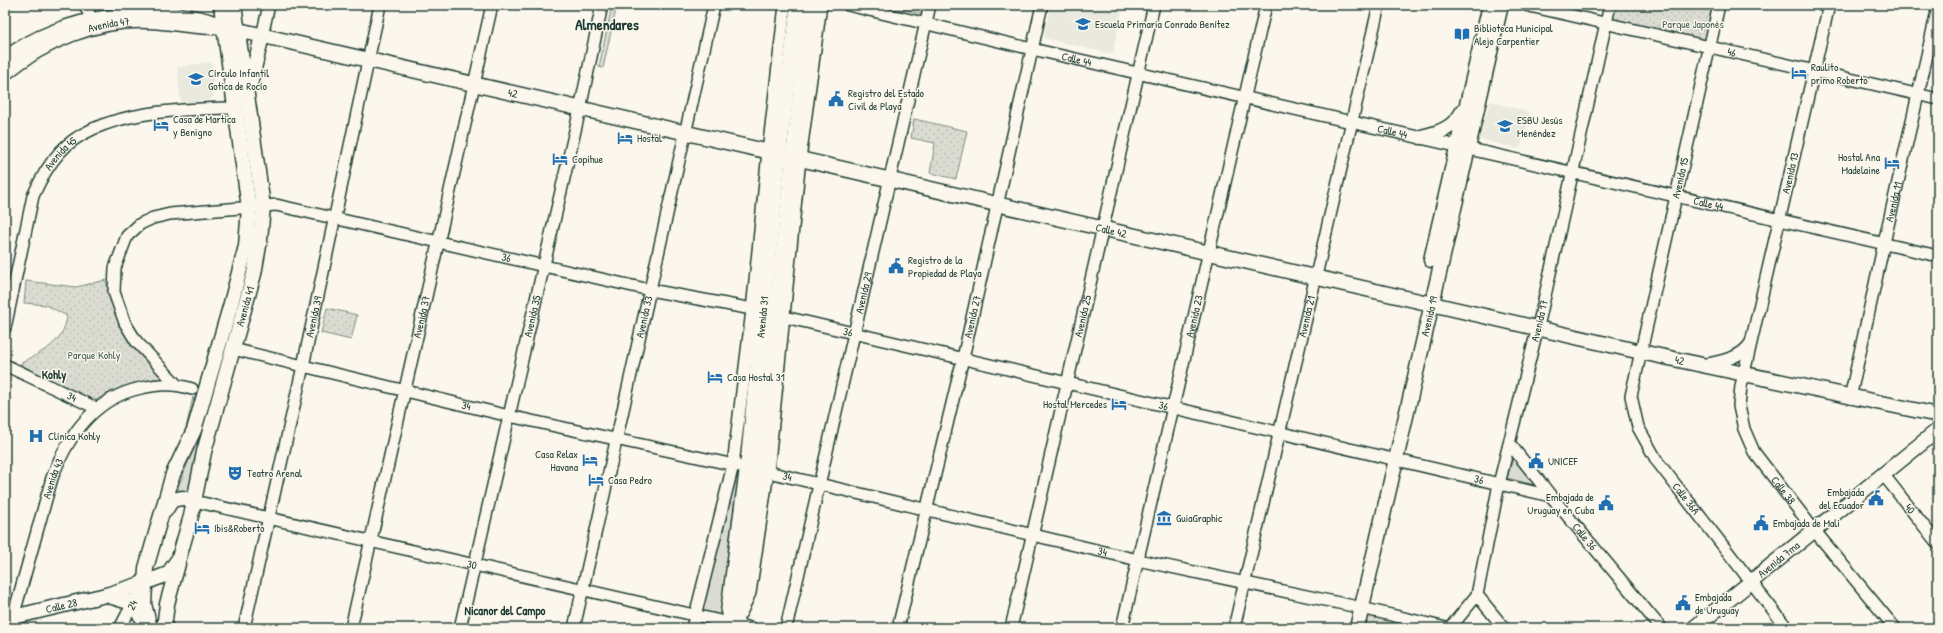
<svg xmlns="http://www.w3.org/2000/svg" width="1943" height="633" font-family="'Patrick Hand',sans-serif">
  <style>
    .built { fill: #eae9de }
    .grass { fill: #dbdcd1; stroke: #7d8c82 }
    .park { fill: url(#park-dots); stroke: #7d8c82 }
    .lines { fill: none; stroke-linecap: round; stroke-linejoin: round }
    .minor-casing { stroke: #1f3d34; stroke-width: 14 }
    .major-casing { stroke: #1f3d34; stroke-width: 17 }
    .minor { stroke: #fbf7ec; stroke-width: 11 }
    .major { stroke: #fbf7ec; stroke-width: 14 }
    .labels { text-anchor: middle; stroke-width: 3; stroke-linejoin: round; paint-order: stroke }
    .poi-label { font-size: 11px; fill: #1f3d34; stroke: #fbf7ec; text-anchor: start }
    .park-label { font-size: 11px; fill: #455d53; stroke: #fbf7ec }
    .street-label { font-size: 11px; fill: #1f3d34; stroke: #fbf7ec }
    .neighbourhood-label { font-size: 12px; font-weight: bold; fill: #1f3d34; stroke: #fbf7ec }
    .district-label { font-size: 15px; font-weight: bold; fill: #1f3d34; stroke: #fbf7ec }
  </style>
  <defs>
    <pattern id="park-dots" width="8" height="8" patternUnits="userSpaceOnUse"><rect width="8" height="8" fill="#dbdcd1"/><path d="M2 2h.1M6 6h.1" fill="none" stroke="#bcbeb4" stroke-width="1.8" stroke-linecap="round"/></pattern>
  </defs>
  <rect width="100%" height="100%" fill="#fbf7ec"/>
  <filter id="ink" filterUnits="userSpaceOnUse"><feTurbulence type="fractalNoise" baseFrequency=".025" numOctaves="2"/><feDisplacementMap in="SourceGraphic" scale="8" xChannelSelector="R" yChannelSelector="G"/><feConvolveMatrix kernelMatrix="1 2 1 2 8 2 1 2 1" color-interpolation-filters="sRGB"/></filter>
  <g filter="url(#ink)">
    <g class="built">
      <polygon points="1051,5 1104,5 1122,10 1113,53 1107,53 1043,38"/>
      <polygon points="211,62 215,91 213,97 207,100 181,104 177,67"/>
      <polygon points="1490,101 1531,113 1520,149 1479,139"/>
    </g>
    <g class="grass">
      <polygon points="612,5 617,5 603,68 599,67"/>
      <polygon points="193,397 196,407 183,441"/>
      <polygon points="199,436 190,488 188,492 185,494 179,493 178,487"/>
      <polygon points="1513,459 1535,485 1507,478"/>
      <polygon points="732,467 747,468 726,623 695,615"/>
    </g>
    <g class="park">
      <polygon points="885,5 923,5 921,14"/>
      <polygon points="1610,5 1719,5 1710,48 1606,24"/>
      <polygon points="914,119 967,131 956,179 930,173 935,143 911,138"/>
      <path d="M106 280C114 321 136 351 165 380 138 382 115 387 93 402L20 364C43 350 63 345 67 316L46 305 24 303 26 281 76 287Z"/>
      <polygon points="327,308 357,315 351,340 321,333"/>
      <polygon points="1366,611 1439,628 1361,628"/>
    </g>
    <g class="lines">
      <g class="minor-casing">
        <g id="minor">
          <polyline points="85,5 95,27"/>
          <path id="s1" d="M848 5 1032 49 1938 256"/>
          <path id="s2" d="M1525 5 1938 99"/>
          <path id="s3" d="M1719 5 1631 396 1638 427 1657 461 1787 628"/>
          <path id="s4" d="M1829 5 1741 386 1739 406 1744 429 1754 452 1814 530 1895 628"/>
          <polyline points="262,36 269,5"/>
          <path id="s5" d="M776 315 1551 496"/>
          <path id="s6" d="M5 328 33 196C40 180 48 165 60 152 98 110 183 109 236 108"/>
          <path id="s7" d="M233 349 509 416 739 466"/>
          <path id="s8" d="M5 365 96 408"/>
          <path d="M1703 365C1720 361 1740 359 1750 344"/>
          <path id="s9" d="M176 384 136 341 125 323 114 292 115 268 127 236 140 224 153 218 170 214 276 205 650 290 763 311"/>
          <path id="s10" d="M1850 398 1884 243 1938 7"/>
          <path id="s11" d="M1510 444 1551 496 1661 628"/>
          <path id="s12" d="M760 470 1138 560 1353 606 1446 628"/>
          <path id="s13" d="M1883 474 1938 544"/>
          <path id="s14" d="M194 501 751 628"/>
          <polyline points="1477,595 1504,628"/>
          <polyline points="741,613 750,593 768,472 800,159 821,5"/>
          <path id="s15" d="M13 617 52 478C68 435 94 398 141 388 159 384 174 383 192 389"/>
          <path id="s16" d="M120 628 143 584"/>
          <path id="s17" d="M244 628 303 366 380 5"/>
          <path id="s18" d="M351 628 492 5"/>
          <path id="s19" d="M460 628 580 109 602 5"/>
          <path id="s20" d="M574 628 714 5"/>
          <polyline points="692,628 733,465 752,310 768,152 785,5"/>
          <path id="s21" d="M786 628 930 5"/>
          <path id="s22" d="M898 628 963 358 1042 5"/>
          <path id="s23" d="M1011 628 1154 5"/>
          <path id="s24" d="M1122 628 1266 5"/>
          <path id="s25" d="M1234 628 1379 5"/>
          <path id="s26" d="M1450 628 1477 595 1499 484 1540 318 1610 5"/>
        </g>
      </g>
      <g class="major-casing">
        <g id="major">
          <path d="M5 59C59 16 160 0 223 26"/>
          <path id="s27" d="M5 73C44 41 98 18 149 21 174 22 199 28 225 27L1641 352 1938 415"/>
          <polyline points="250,85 262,36"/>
          <path d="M1421 137C1439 133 1454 128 1463 111"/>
          <polyline points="1431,260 1490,5"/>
          <polyline points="165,511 172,500 182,498 194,501"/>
          <polyline points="106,595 129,602 146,622"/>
          <path id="s28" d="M728 612 747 468 779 154 798 5"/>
          <path id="s29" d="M5 619 106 595 144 583 168 574 179 558 191 516 204 452 254 274 260 240 263 206 234 5"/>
          <polyline points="150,628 144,604 146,568 173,474 194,430 230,307 246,246 249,208 221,5"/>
          <polyline points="164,628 167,604 178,564"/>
          <polyline points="735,628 760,470 791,172 811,5"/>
          <path id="s30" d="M1357 628 1501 5"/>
          <path id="s31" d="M1694 628 1938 430"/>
        </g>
      </g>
      <use href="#minor" class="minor"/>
      <use href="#major" class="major"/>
    </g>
  </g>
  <defs>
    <g id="school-bare" transform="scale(1.2)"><path d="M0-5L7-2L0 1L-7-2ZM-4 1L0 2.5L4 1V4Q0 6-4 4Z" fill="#1f6fb2" stroke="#fbf7ec" stroke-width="2.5" paint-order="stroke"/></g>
    <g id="library-bare" transform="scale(1.2)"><path d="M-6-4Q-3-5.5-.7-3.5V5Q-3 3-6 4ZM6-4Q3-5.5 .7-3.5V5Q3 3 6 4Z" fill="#1f6fb2" stroke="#fbf7ec" stroke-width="2.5" paint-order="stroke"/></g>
    <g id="hotel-bare" transform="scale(1.2)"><path d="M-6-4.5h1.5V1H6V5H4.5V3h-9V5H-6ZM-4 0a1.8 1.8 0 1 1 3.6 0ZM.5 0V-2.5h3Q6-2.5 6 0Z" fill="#1f6fb2" stroke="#fbf7ec" stroke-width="2.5" paint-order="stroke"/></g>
    <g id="civic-bare" transform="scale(1.2)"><path d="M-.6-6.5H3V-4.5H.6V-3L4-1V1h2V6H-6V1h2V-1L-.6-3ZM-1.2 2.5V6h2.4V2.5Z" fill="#1f6fb2" stroke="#fbf7ec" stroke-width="2.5" paint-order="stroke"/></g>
    <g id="hospital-bare" transform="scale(1.2)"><path d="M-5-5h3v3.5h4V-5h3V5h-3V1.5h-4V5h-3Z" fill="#1f6fb2" stroke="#fbf7ec" stroke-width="2.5" paint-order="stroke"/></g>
    <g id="theatre-bare" transform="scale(1.2)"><path d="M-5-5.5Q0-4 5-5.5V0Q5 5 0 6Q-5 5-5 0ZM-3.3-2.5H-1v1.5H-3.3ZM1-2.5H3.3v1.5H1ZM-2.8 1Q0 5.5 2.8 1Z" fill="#1f6fb2" stroke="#fbf7ec" stroke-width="2.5" paint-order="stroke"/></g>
    <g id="museum-bare" transform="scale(1.2)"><path d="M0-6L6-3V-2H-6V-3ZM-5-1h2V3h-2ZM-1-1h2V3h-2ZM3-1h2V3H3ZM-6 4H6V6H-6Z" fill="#1f6fb2" stroke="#fbf7ec" stroke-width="2.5" paint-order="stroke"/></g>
  </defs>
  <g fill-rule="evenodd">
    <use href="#school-bare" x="1083" y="24"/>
    <use href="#library-bare" x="1462" y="34"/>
    <use href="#hotel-bare" x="1799" y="73"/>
    <use href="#school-bare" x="196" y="79"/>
    <use href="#civic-bare" x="836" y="99"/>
    <use href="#hotel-bare" x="161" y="125"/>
    <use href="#school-bare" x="1505" y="126"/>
    <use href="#hotel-bare" x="625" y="138"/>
    <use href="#hotel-bare" x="560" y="159"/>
    <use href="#hotel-bare" x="1892" y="163"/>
    <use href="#civic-bare" x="896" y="266"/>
    <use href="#hotel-bare" x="715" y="377"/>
    <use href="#hotel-bare" x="1119" y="404"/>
    <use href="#hospital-bare" x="36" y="436"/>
    <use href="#hotel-bare" x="590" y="460"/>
    <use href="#civic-bare" x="1536" y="461"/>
    <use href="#theatre-bare" x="235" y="473"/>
    <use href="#hotel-bare" x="596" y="480"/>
    <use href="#civic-bare" x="1876" y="498"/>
    <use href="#civic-bare" x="1606" y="503"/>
    <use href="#museum-bare" x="1164" y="518"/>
    <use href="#civic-bare" x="1761" y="523"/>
    <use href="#hotel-bare" x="202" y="528"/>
    <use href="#civic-bare" x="1683" y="603"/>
  </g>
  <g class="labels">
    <g class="poi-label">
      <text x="1095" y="28">Escuela Primaria Conrado Benítez</text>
      <text x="1474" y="32">Biblioteca Municipal<tspan x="1474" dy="13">Alejo Carpentier</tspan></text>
      <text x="1811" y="71">Raulito<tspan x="1811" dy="13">primo Roberto</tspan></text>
      <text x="208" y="77">Círculo Infantil<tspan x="208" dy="13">Gotica de Rocío</tspan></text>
      <text x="848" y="97">Registro del Estado<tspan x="848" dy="13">Civil de Playa</tspan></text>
      <text x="173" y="123">Casa de Martica<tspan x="173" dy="13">y Benigno</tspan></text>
      <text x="1517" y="124">ESBU Jesús<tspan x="1517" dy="13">Menéndez</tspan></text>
      <text x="637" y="142">Hostal</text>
      <text x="1880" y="161" text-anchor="end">Hostal Ana<tspan x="1880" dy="13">Madelaine</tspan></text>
      <text x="572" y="163">Copihue</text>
      <text x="908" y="264">Registro de la<tspan x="908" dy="13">Propiedad de Playa</tspan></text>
      <text x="727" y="381">Casa Hostal 31</text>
      <text x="1107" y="408" text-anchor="end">Hostal Mercedes</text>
      <text x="48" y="440">Clínica Kohly</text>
      <text x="578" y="458" text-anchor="end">Casa Relax<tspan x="578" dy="13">Havana</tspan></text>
      <text x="1548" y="465">UNICEF</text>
      <text x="247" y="477">Teatro Arenal</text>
      <text x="608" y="484">Casa Pedro</text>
      <text x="1864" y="496" text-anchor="end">Embajada<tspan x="1864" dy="13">del Ecuador</tspan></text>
      <text x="1594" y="501" text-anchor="end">Embajada de<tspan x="1594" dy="13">Uruguay en Cuba</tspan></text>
      <text x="1176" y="522">GuiaGraphic</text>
      <text x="1773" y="527">Embajada de Mali</text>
      <text x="214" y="532">Ibis&amp;Roberto</text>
      <text x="1695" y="601">Embajada<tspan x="1695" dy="13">de Uruguay</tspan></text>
    </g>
    <g class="park-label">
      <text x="1693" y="28">Parque Japonés</text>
      <text x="94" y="359">Parque Kohly</text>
    </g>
    <g class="street-label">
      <text dy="4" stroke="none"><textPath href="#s27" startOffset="116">Avenida 47</textPath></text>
      <text dy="4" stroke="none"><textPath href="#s2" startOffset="212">46</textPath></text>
      <text dy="4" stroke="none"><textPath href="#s1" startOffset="235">Calle 44</textPath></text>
      <text dy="4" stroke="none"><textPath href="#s27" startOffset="528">42</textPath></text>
      <text dy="4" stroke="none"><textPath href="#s1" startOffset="559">Calle 44</textPath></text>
      <text dy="4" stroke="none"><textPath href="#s6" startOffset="186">Avenida 45</textPath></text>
      <text transform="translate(1790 173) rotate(-77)" y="4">Avenida 13</text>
      <text transform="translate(1680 178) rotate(-77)" y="4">Avenida 15</text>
      <text dy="4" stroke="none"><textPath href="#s10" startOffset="201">Avenida 11</textPath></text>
      <text dy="4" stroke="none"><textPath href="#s1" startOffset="883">Calle 44</textPath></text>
      <text dy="4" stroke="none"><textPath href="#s27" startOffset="1142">Calle 42</textPath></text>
      <text dy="4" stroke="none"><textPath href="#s9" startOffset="563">36</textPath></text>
      <text dy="4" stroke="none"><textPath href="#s21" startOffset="344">Avenida 29</textPath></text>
      <text dy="4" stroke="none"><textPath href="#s29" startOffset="449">Avenida 41</textPath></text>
      <text dy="4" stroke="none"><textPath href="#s18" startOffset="319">Avenida 37</textPath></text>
      <text dy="4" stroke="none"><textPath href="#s23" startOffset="320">Avenida 25</textPath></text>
      <text dy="4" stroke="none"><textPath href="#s30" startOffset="320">Avenida 19</textPath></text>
      <text dy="4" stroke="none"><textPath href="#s17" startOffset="319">Avenida 39</textPath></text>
      <text dy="4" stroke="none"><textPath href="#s19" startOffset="320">Avenida 35</textPath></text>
      <text dy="4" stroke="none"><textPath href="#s20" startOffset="319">Avenida 33</textPath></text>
      <text dy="4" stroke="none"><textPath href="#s28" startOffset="297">Avenida 31</textPath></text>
      <text dy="4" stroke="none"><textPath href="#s22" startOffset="320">Avenida 27</textPath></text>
      <text dy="4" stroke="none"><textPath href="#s24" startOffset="320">Avenida 23</textPath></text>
      <text dy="4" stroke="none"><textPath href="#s25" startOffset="320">Avenida 21</textPath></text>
      <text dy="4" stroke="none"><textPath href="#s26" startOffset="324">Avenida 17</textPath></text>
      <text dy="4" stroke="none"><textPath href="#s5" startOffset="74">36</textPath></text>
      <text dy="4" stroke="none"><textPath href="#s27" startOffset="1725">42</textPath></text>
      <text dy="4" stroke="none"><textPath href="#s8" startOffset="74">34</textPath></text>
      <text dy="4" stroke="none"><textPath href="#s5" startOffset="398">36</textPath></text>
      <text dy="4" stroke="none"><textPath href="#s7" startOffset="240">34</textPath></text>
      <text dy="4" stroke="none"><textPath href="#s12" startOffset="28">34</textPath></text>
      <text dy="4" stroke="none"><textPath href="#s15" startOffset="144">Avenida 43</textPath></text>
      <text dy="4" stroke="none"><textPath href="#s5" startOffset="722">36</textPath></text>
      <text dy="4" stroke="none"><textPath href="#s4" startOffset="508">Calle 38</textPath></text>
      <text dy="4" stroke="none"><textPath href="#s3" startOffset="519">Calle 36A</textPath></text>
      <text dy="4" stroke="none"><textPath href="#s13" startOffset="44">40</textPath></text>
      <text dy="4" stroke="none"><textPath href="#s11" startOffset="119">Calle 36</textPath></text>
      <text dy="4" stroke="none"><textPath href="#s12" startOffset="352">34</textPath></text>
      <text dy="4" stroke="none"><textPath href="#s31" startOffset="109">Avenida 7ma</textPath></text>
      <text dy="4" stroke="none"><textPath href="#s14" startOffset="285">30</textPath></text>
      <text dy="4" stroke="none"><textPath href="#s29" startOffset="58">Calle 28</textPath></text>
      <text dy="4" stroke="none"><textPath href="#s16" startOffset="26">24</textPath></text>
    </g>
    <g class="neighbourhood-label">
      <text x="54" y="379">Kohly</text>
      <text x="505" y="615">Nicanor del Campo</text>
    </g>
    <g class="district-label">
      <text x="607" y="30">Almendares</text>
    </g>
  </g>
  <rect width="1943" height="633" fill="none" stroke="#fbf7ec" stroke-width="20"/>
  <rect x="10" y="10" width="1923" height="613" fill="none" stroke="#1f3d34" stroke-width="1.5" filter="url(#ink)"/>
</svg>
